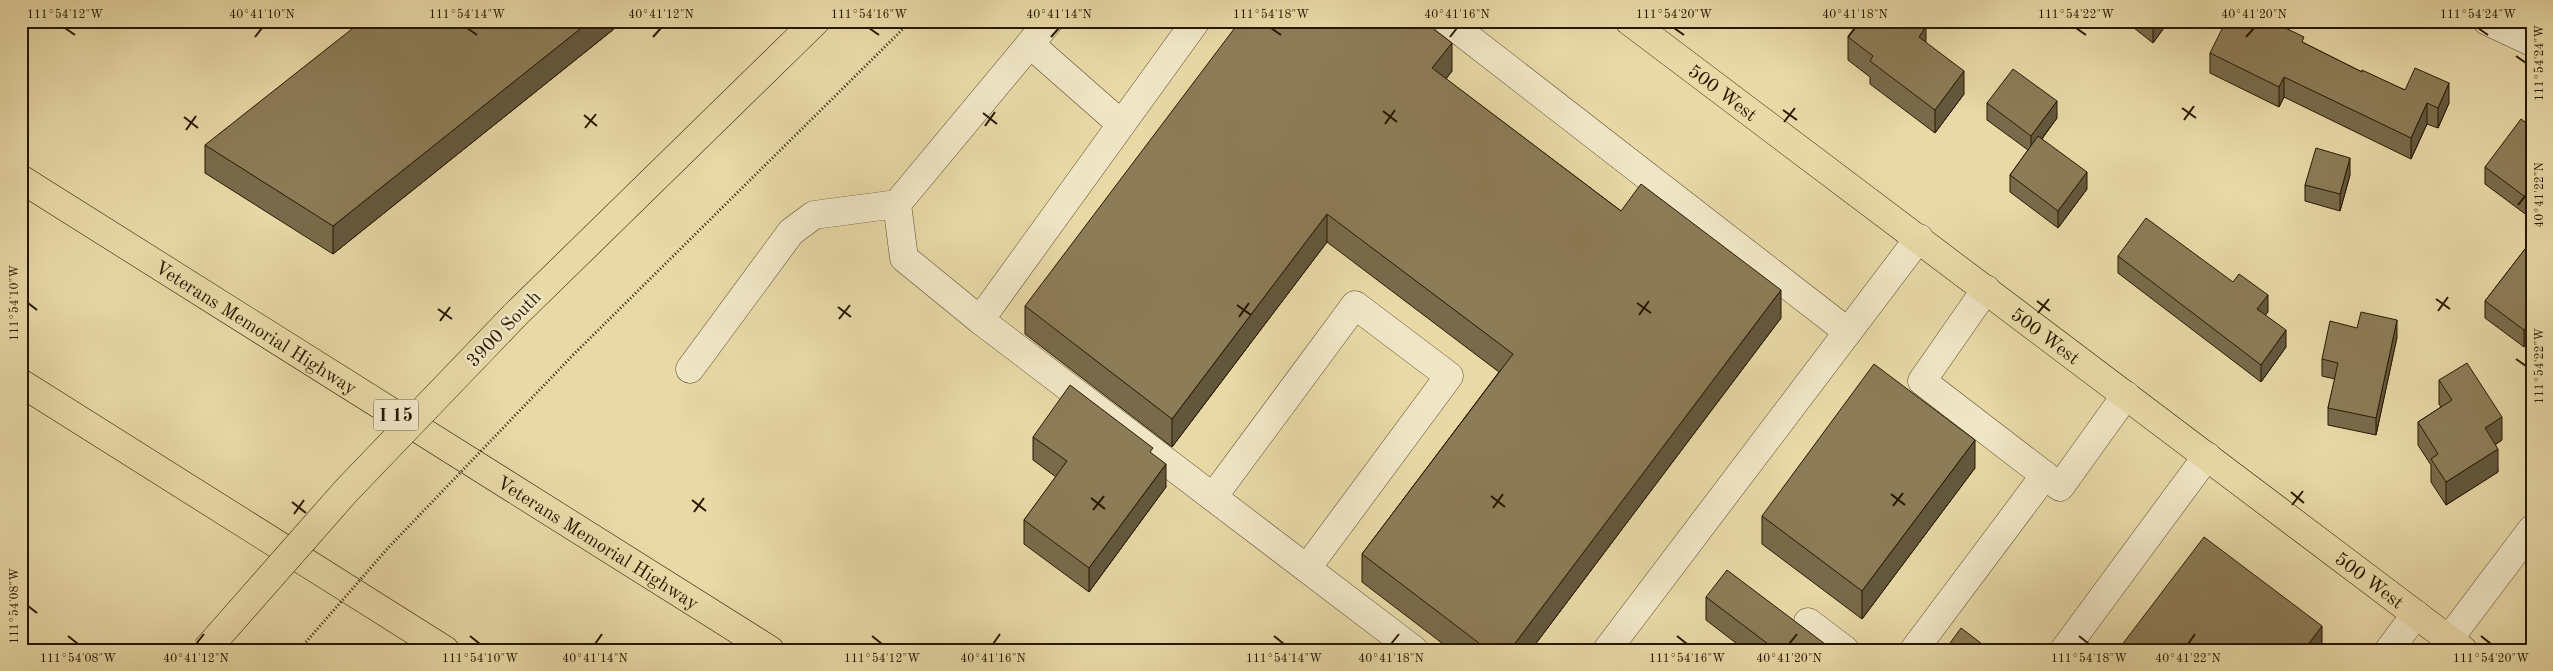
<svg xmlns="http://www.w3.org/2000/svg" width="2553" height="671" font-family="'Old Standard TT',serif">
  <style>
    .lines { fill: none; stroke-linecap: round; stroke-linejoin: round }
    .minor-casing { stroke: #58482a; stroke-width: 29 }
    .major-casing { stroke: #281701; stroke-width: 29 }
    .highway-casing { stroke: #281701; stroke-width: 29 }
    .path { stroke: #281701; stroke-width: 3; stroke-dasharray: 1 2.5; stroke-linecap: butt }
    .minor { stroke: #f0e6c6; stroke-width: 28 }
    .major { stroke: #e8d9a7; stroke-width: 28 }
    .highway { stroke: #e8d9a7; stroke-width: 28 }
    .major-bridge-casing { stroke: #281701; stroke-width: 29; stroke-linecap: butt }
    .path-bridge { stroke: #281701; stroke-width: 3; stroke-dasharray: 1 2.5; stroke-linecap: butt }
    .major-bridge { stroke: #e8d9a7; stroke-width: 28 }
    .wall { fill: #786b4b; stroke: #281701 }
    .shaded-wall { fill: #62573d; stroke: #281701 }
    .building { fill: #8c7c57; stroke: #281701 }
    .ticks { fill: none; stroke: #281701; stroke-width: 2 }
    .labels { text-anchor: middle; stroke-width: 5; stroke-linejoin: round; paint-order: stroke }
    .shield { fill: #f0e6c6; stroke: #64553c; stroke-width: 1 }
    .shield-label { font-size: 18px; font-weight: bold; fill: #281701 }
    .street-label { font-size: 19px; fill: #281701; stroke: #f0e6c6 }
    .neatline { fill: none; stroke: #281701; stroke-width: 2 }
    .ticks-label { font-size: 12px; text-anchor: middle; fill: #281701 }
  </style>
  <rect width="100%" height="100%" fill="#e8d9a7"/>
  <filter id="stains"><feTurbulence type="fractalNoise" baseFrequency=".004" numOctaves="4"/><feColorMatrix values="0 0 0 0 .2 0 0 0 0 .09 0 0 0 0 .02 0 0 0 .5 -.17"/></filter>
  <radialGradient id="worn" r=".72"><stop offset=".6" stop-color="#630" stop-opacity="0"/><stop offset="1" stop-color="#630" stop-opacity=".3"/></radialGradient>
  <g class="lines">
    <g class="minor-casing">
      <g id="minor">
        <polyline points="1196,21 980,320 1414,650"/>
        <polyline points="1447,21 1848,332"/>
        <polyline points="2487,21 2532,42"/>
        <polyline points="1030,44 1121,124"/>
        <polyline points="1986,289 1922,381 2060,487 2126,395"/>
        <polyline points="980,320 904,258 897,204 1049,21"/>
        <polyline points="690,369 791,232 814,215 897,204"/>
        <polyline points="1213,497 1355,305 1449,376 1307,568"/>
        <polyline points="1808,622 1845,650"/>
        <polyline points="2449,639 2532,529"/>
        <polyline points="1607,650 1919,238"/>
        <polyline points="1914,650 2045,475"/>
        <polyline points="2064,650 2207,456"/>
        <polyline points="2389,650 2416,614"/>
      </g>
    </g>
    <g class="major-casing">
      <g id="major">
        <path id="s1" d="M1629 21 2463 650"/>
        <polyline points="514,316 816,21"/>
      </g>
    </g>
    <g class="highway-casing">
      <g id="highway">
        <path id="s2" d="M21 179 770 650"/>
        <polyline points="21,383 445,650"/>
      </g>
    </g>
    <polyline class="path" points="573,355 911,21"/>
    <use href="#minor" class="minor"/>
    <use href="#major" class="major"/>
    <use href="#highway" class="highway"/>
    <g class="major-bridge-casing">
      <polyline id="major-bridge" points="206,650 346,491 514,316"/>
    </g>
    <polyline class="path-bridge" points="299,650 388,548 573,355"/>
    <use href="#major-bridge" class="major-bridge"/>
  </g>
  <g class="wall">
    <polygon points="614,21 614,29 333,254 205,173 205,145"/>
    <polygon points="1785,21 1800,21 1795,28"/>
    <polygon points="2125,21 2169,21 2153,43"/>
    <polygon points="1848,37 1926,43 1964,94 1935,133 1870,84 1870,77 1848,60"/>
    <polygon points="2304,43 2362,72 2405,90 2449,103 2438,128 2427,124 2411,159 2284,97 2279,107 2210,73 2210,53"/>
    <polygon points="1452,71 1446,79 1621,211 1781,318 1531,650 1451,650 1362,582 1362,554 1499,372 1327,242 1172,447 1025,334 1025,306"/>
    <polygon points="1987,103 2057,118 2042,139 2087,189 2058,228 2010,192 2010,175 2028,150 1987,120"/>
    <polygon points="2532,127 2532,219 2485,184 2485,167"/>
    <polygon points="2350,175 2340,211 2305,201 2305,185"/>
    <polygon points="2532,240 2532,336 2524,347 2485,318 2485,301"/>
    <polygon points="2118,256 2268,312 2265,315 2286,347 2261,382 2118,273"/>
    <polygon points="2397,337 2376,435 2328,425 2328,408 2335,379 2322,376 2322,359"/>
    <polygon points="2439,380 2502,440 2495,445 2498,472 2446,505 2431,482 2431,465 2418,445 2418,422 2441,407 2439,404"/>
    <polygon points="1033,437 1153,455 1166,487 1089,592 1024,544 1024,520 1056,477 1033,460"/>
    <polygon points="1975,468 1862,619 1762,544 1762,516"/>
    <polygon points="1706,597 1833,650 1745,650 1706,620"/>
  </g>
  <g class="shaded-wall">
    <polygon points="590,21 614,21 614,29 333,254 333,226"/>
    <polygon points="1795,21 1800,21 1795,28"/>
    <polygon points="2157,21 2169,21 2153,43 2153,26"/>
    <polygon points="1926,26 1926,50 1919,37"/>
    <polygon points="1452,43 1452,71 1432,96 1432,68"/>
    <polygon points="1964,71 1964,94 1935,133 1935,110"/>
    <polygon points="2284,77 2284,97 2279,107 2279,87"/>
    <polygon points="2449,83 2449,103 2438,128 2438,108"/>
    <polygon points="2057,101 2057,118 2031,153 2031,136"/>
    <polygon points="2427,103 2427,124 2411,159 2411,138"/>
    <polygon points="2350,158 2350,175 2340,211 2340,194"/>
    <polygon points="2087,172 2087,189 2058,228 2058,211"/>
    <polygon points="1327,214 1327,242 1172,447 1172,419"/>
    <polygon points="1781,290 1781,318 1531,650 1510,650"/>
    <polygon points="2268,295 2268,312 2257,326 2257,309"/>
    <polygon points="2397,320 2397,337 2376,435 2376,418"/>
    <polygon points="2532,320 2532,336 2524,347 2524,330"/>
    <polygon points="2286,330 2286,347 2261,382 2261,365"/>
    <polygon points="2502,417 2502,440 2485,451 2485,428"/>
    <polygon points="1975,440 1975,468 1862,619 1862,591"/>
    <polygon points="2498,449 2498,472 2446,505 2446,482"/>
    <polygon points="1166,464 1166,487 1089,592 1089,568"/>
    <polygon points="2322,626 2322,650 2304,650"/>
  </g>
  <g class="building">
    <polygon points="362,21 590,21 333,226 205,145"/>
    <polygon points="1240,21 1423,21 1452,43 1432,68 1621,211 1641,184 1781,290 1510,650 1488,650 1362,554 1513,354 1327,214 1172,419 1025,306"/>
    <polygon points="1859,21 1919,21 1926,26 1919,37 1964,71 1935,110 1870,61 1873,56 1848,37"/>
    <polygon points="2147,21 2157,21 2153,26"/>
    <polygon points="2226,21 2263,21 2274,27 2275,23 2304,37 2302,42 2362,72 2362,70 2405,90 2415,68 2449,83 2438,108 2427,103 2411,138 2284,77 2279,87 2210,53"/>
    <polygon points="2013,69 2057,101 2031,136 1987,103"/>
    <polygon points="2521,119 2532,127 2532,202 2485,167"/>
    <polygon points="2038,136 2087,172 2058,211 2010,175"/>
    <polygon points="2316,148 2350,158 2340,194 2305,185"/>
    <polygon points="2146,218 2233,282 2239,274 2268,295 2257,309 2286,330 2261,365 2118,256"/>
    <polygon points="2532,240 2532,320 2524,330 2485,301"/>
    <polygon points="2361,312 2397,320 2376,418 2328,408 2338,363 2322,359 2330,321 2357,328"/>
    <polygon points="2467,363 2502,417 2485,428 2498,449 2446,482 2431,459 2438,454 2418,422 2452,400 2439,380"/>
    <polygon points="1874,364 1975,440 1862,591 1762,516"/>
    <polygon points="1070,385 1153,448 1150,452 1166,464 1089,568 1024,520 1067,461 1033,437"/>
    <polygon points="2204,537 2322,626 2304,650 2118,650"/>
    <polygon points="1727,570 1833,650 1776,650 1706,597"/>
    <polygon points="1961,628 1990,650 1945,650"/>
  </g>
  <path class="ticks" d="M65 28 75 35M467 28 477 35M869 28 879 35M1271 28 1281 35M1674 28 1684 35M2076 28 2086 35M2478 28 2488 35M255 37 262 28M653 37 661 28M1051 37 1059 28M1450 37 1457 28M1848 37 1855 28M2246 37 2254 28M2516 56 2526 63M2182 108 2196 118M1783 110 1797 120M1383 111 1397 122M983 113 997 124M584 115 597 126M184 117 198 128M2184 120 2194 106M1784 122 1795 108M1385 124 1395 110M985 126 995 112M585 128 596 114M186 130 196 116M2518 205 2526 195M2436 299 2450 309M2037 301 2050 311M28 303 37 310M1637 303 1651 313M1237 305 1251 315M838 307 851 317M438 309 452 319M2438 311 2448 297M2038 313 2049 299M1639 315 1649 301M1239 317 1249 303M839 319 850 305M440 321 450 307M2516 359 2526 366M2291 492 2304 503M1891 494 1905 505M1491 496 1505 507M1091 498 1105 509M692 500 706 511M292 502 306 513M2292 505 2303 491M1893 506 1903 493M1493 508 1503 494M1093 510 1104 496M694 512 704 498M294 514 304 500M28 606 37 613M68 636 78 644M470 636 480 644M872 636 882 644M1274 636 1284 644M1677 636 1687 644M2079 636 2089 644M2481 636 2491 644M196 644 204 634M595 644 602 634M993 644 1000 634M1391 644 1399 634M1789 644 1797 634M2188 644 2195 634"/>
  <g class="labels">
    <rect class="shield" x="373.5" y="399.5" width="45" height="31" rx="4"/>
    <g class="shield-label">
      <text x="396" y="421">I 15</text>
    </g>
    <g class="street-label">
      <text dy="7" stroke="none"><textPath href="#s1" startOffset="118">500 West</textPath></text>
      <text dy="7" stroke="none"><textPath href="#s2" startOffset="278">Veterans Memorial Highway</textPath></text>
      <text transform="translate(503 328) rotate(-46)" y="7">3900 South</text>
      <text dy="7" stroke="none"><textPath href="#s1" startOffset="522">500 West</textPath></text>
      <text dy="7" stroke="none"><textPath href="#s2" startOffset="682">Veterans Memorial Highway</textPath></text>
      <text dy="7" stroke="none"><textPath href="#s1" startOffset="928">500 West</textPath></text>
    </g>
  </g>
  <rect width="2553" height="671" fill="none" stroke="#e8d9a7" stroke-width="55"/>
  <rect x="28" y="28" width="2498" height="616" class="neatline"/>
  <g class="ticks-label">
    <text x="65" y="18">111°54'12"W</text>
    <text x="262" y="18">40°41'10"N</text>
    <text x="467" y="18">111°54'14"W</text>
    <text x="661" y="18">40°41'12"N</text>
    <text x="869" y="18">111°54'16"W</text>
    <text x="1059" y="18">40°41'14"N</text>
    <text x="1271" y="18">111°54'18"W</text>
    <text x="1457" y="18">40°41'16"N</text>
    <text x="1674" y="18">111°54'20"W</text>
    <text x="1855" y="18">40°41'18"N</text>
    <text x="2076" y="18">111°54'22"W</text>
    <text x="2254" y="18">40°41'20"N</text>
    <text x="2478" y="18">111°54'24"W</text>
    <text transform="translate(2539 63) rotate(-90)" y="4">111°54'24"W</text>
    <text transform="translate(2539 195) rotate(-90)" y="4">40°41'22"N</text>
    <text transform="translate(14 303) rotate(-90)" y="4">111°54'10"W</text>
    <text transform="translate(2539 366) rotate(-90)" y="4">111°54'22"W</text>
    <text transform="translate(14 606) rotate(-90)" y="4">111°54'08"W</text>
    <text x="78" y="662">111°54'08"W</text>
    <text x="196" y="662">40°41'12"N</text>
    <text x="480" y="662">111°54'10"W</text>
    <text x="595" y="662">40°41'14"N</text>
    <text x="882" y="662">111°54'12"W</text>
    <text x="993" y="662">40°41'16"N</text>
    <text x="1284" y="662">111°54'14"W</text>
    <text x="1391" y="662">40°41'18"N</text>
    <text x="1687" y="662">111°54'16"W</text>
    <text x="1789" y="662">40°41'20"N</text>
    <text x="2089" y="662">111°54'18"W</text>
    <text x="2188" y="662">40°41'22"N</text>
    <text x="2491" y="662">111°54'20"W</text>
  </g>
  <rect width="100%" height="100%" filter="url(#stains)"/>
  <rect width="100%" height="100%" fill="url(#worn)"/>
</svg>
